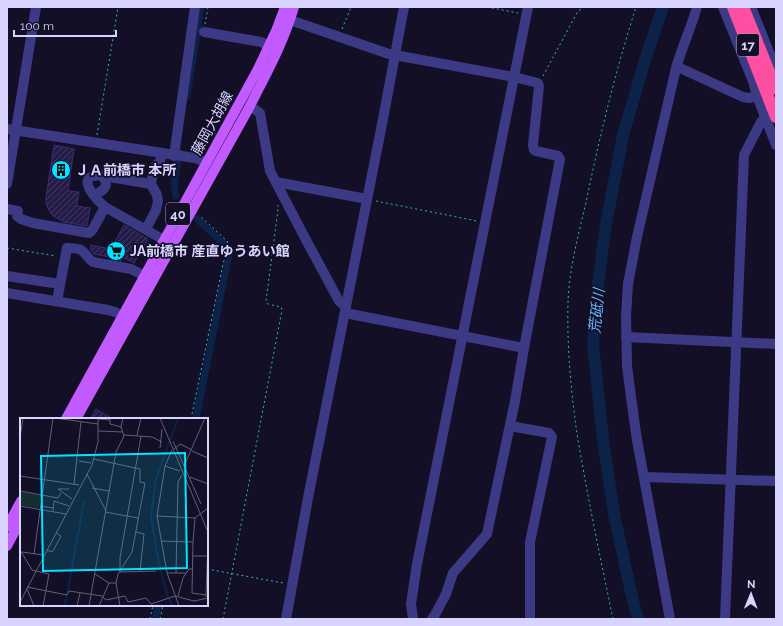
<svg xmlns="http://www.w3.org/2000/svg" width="783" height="626" font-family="Raleway,'Noto Sans JP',sans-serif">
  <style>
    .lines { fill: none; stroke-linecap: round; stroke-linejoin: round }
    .canal { stroke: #0c2248; stroke-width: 7 }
    .river { stroke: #0c2248; stroke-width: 12 }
    .building { fill: url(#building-hatch); stroke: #3b2d73 }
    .path { stroke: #2fb8b0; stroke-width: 1; stroke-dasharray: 2 3; stroke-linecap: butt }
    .minor { stroke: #3d3a85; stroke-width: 10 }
    .major { stroke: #c25bff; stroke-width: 10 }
    .highway { stroke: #ff4fa3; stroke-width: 12 }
    .labels { text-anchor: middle; stroke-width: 3.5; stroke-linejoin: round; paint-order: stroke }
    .shield { fill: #130f26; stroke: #9e99be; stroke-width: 1 }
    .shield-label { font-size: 13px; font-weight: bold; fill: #d9d4ff }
    .street-label { font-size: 14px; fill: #d9d4ff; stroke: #130f26 }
    .poi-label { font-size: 14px; font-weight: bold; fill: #d9d4ff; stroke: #130f26; text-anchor: start }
    .water-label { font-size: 15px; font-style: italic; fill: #62b6ff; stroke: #130f26 }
    .inset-river { fill: none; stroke: #0c2248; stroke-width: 2 }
    .inset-road { fill: none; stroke: #625e7d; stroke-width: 1 }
    .view { fill: #00e5ff; fill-opacity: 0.15; stroke: #00e5ff; stroke-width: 2 }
    .inset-edge { fill: none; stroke: #d9d4ff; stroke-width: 2 }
  </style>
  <defs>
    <pattern id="building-hatch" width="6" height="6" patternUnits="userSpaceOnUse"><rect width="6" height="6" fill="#241b47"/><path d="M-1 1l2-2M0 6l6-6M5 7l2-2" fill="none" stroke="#433b63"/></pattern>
  </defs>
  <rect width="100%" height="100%" fill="#130f26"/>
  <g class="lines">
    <g class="canal">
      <polyline points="187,96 201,7"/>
      <polyline points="176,196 174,185 179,152"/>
      <polyline points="197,219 224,244"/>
      <polyline points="196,419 229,254 229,250"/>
      <polyline points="155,619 158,605"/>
    </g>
    <polyline class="river" points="638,619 633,601 615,519 604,448 593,345 596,299 606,224 623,135 645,60 663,7"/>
  </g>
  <g class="building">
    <polygon points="54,145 74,149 68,191 79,192 77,206 90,208 87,226 64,222 53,216 49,210 46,204 46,198"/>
    <polygon points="124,225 148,239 134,263 122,257 121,261 113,259 114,258 94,254 90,249 91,245 111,249"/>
    <polygon points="96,409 113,419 90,419"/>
  </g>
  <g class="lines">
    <g class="path">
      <polyline points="487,7 518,13"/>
      <polyline points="205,24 208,7"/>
      <polyline points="342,29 351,7"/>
      <polyline points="543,76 578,11 584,7"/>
      <polyline points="97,135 118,7"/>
      <polyline points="376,201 477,221"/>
      <polyline points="7,248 56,256"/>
      <polyline points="191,419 223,264 228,244 227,241 199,215"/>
      <polyline points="207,569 283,583"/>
      <polyline points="150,619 153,605"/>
      <polyline points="160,619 163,605"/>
      <polyline points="223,619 282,310 281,307 268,304 266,301 278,210 278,205"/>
      <path d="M613 619C603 571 593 523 584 474 581 456 577 437 575 419 570 380 567 342 568 303 569 268 579 233 587 198 600 134 616 70 636 7"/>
    </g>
    <g class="minor">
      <polyline points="723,7 753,81 757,96 776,145"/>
      <polyline points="751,7 773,62 776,67"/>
      <polyline points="290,20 389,54 514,77 538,83 539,86 533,145 534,150 536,151 558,156 560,159 524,348 515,401 487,534 453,573 446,594 436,613 432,619"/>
      <polyline points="204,32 261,42 269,46"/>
      <polyline points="676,68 680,68 743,97 750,98 757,96"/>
      <polyline points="250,106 260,113 270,171 305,238 339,301 346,307"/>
      <polyline points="7,129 195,158 206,162"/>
      <polyline points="174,156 195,7"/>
      <polyline points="276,182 367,199"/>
      <polyline points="7,184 36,7"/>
      <path d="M151 184 98 175C96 176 91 176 89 178 83 186 99 202 105 207L164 240"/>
      <path d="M94 195C103 191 111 186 102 176"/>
      <polyline points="7,209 18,211 17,216 21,219 33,223 89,233 93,229 105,207"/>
      <polyline points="146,229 156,210 158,201 157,195 151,184 154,168 160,161 162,154"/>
      <polyline points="7,276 60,284"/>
      <polyline points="7,293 108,310 115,312 129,320"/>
      <path d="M57 301 67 248C71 248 77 248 81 250 86 253 88 259 93 262L131 269 145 276"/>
      <polyline points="345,313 524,348"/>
      <polyline points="626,337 776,344"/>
      <polyline points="510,426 549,433 552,437 530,542 530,619"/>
      <polyline points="644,477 776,481"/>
      <polyline points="286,619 308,498 383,119 404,7"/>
      <polyline points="413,619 411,604 417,564 528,7"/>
      <path d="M670 619 637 440 631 397 627 366 626 316 628 284 637 237 676 68C682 47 691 28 697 7"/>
      <polyline points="725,619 744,155 761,122 765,118"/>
    </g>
    <g class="major">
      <polyline points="66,419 257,71 276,31 285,7"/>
      <path d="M76 419 250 106C266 74 284 42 294 7"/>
      <polyline points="7,527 21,501"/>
      <polyline points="7,546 21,520"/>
    </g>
    <g class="highway">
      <polyline points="733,7 776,117"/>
      <polyline points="743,7 776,89"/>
    </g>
  </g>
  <defs>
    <g id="building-disc" transform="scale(1)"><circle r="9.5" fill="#00e5ff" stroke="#130f26"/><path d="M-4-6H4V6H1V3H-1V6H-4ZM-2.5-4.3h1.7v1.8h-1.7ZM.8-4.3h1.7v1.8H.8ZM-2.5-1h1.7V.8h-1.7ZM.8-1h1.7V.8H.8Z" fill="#111"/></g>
    <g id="supermarket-disc" transform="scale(1)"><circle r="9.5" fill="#00e5ff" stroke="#130f26"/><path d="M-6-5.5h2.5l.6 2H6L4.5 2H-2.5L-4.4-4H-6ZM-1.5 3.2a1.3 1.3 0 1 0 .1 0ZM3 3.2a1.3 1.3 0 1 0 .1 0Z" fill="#111"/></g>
  </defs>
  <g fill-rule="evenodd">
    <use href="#building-disc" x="61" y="170"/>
    <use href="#supermarket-disc" x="116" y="251"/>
  </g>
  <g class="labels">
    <g class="shield">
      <rect x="737" y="34" width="22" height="22" rx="3"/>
      <rect x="166" y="203" width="24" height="22" rx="3"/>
    </g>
    <g class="shield-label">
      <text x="748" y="50">17</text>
      <text x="178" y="219">40</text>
    </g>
    <g class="street-label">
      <text transform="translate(212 123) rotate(-61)" y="5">藤岡大胡線</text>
    </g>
    <g class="poi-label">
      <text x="75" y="175">ＪＡ前橋市 本所</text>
      <text x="130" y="256">JA前橋市 産直ゆうあい館</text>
    </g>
    <g class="water-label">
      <text transform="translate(597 311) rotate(-84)" y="5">荒砥川</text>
    </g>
  </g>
  <g transform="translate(20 418)">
    <rect width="188" height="188" fill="#130f26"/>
    <path d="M0 74 21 77 19 90 0 87Z" fill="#12302f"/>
    <path class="inset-river" d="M45 188 64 83M153 188 148 179 139 146 131 99 136 61 158 0"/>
    <path class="inset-road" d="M35 0 78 6M90 0V6L101 9M140 0 188 114M78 1 90 2M79 13 103 14M104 17 132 19 142 24M117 17 121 0M0 20 3 0M153 23 181 86M140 30 142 11M152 32 145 48 137 98 147 155 159 188M153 32 160 26 172 32M172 33 188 40M74 41 120 51V64L125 65 112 134 98 156 96 165 100 188M59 43 71 45M145 48 160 53M164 48 185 0M67 56 86 93M0 58 59 67M170 59 188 66M54 66 61 4M72 70 89 73M49 71H38L52 81M0 73 38 80 41 75M0 88 46 96M20 88 33 90M33 93 34 83 49 88M85 94 118 100M137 98 175 100M116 114 124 116 120 153M141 123 173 124M0 132 12 152 29 156 23 188M27 132 32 134 34 131 41 118 36 115M2 134 23 137M14 136 33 0M173 138H187M100 154V140L121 18M100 154 136 153M147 155H166M156 155 158 64 162 57M75 156 89 165H96M7 169 47 177 49 173 82 178 86 182 105 178 108 184 126 180 131 186 155 178 174 183 188 180M7 171 14 188M186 177 172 175 173 124 175 100 188 90M158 178 163 160 169 151H173M186 179 188 122M0 184 72 47 78 24V0M57 188 60 175M69 188 96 34 104 18 101 9 103 0M79 188 89 165"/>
    <path class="view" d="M165 35 167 150 23 153 21 38Z"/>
    <rect width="188" height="188" class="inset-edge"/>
  </g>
  <rect width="783" height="626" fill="none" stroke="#d9d4ff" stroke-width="16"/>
  <g transform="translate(751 594) rotate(1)" stroke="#130f26" stroke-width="3" paint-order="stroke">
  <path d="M0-3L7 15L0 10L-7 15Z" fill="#d9d4ff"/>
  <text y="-6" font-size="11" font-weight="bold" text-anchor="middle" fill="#d9d4ff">N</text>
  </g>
  <path d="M14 30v6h102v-6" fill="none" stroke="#d9d4ff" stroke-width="2"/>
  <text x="20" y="30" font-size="12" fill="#d9d4ff" stroke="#130f26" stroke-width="3" paint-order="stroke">100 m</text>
</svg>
